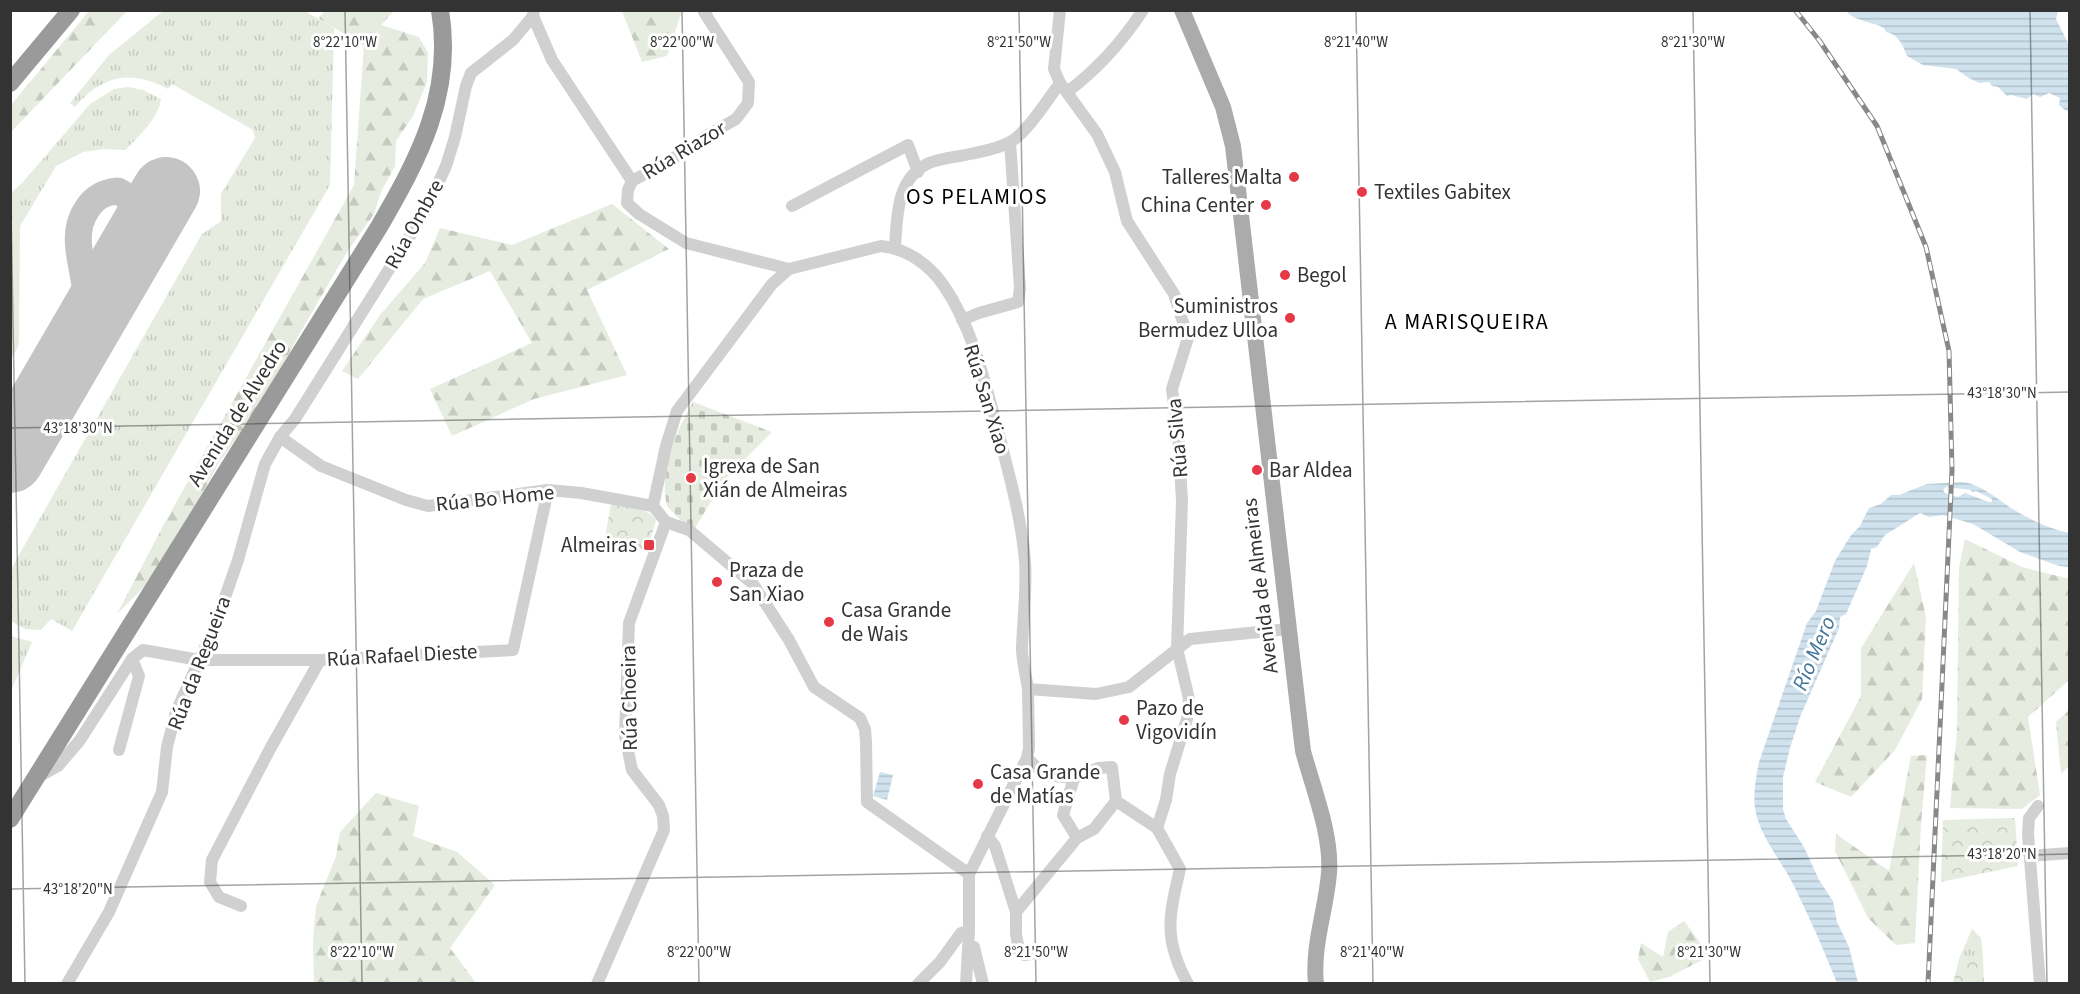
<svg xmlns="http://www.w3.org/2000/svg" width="2080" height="994" font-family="'Source Sans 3',sans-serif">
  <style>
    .grass { fill: url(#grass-tufts) }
    .forest { fill: url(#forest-firs) }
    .cemetery { fill: url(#cemetery-stones) }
    .park { fill: url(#park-crowns) }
    .water { fill: url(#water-rules); fill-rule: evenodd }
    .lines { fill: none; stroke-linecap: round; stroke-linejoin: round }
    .taxiway { stroke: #c4c4c4; stroke-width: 27 }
    .runway { stroke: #c4c4c4; stroke-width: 68 }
    .minor { stroke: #d0d0d0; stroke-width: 12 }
    .major { stroke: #ababab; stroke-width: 16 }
    .highway { stroke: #9a9a9a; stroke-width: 18 }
    .rail-casing { stroke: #888; stroke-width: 5 }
    .rail { stroke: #fff; stroke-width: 3; stroke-dasharray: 9; stroke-linecap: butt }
    .ticks { fill: none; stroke: #333; stroke-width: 1.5; stroke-opacity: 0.45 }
    .poi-dot { fill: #e63946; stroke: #fff; stroke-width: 2 }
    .labels { text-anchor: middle; stroke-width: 6; stroke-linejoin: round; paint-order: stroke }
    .street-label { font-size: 21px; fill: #333; stroke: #fff }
    .poi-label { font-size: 21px; fill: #333; stroke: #fff; text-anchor: start }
    .neighbourhood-label { font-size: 22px; letter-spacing: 1.5px; fill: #000; stroke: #fff }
    .water-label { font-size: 22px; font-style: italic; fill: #3f7597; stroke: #fff }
    .ticks-label { font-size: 15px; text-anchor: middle; fill: #333; stroke: #fff; stroke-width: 6; stroke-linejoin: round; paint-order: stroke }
  </style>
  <defs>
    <pattern id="grass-tufts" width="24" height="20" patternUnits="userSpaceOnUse" patternTransform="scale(1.5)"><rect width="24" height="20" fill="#e6ecdf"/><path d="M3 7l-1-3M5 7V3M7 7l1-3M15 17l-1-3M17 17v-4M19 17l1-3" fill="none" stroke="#c6cbc0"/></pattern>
    <pattern id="forest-firs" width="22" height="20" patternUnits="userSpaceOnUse" patternTransform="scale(1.5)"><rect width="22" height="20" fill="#e6ecdf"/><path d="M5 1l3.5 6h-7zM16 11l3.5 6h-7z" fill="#c6cbc0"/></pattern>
    <pattern id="cemetery-stones" width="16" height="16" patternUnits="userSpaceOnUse" patternTransform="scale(1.5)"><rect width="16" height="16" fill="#e6ecdf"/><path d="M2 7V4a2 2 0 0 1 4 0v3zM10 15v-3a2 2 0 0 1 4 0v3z" fill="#c6cbc0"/></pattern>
    <pattern id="park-crowns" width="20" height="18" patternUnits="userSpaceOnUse" patternTransform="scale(1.5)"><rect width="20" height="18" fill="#e6ecdf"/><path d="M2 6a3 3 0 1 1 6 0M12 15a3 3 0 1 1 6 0" fill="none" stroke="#c6cbc0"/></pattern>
    <pattern id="water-rules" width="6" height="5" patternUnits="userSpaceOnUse" patternTransform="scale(1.5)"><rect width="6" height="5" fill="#cfe2ee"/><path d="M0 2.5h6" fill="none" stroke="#b2c2cd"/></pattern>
  </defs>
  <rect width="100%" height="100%" fill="#fff"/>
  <g class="grass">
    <path d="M163 11H305L334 28 330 185 72 631 51 619 41 630 25 629 11 621V569L202 234 221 221V194L255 138 253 130 172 84 168 89C131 69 102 75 75 107L70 103 109 55Z"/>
    <path d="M128 87 143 90 161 99C159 118 138 136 126 150L104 149 83 152 56 166 20 226 19 339 18 347 11 359V193L23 182 90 104 114 89Z"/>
    <polygon points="11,636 32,642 11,691"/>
    <polygon points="1972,929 1981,938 1983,957 1959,959"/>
  </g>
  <g class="forest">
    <polygon points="89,11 127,11 11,132 11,105"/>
    <polygon points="325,11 394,11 381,25 419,37 428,53 427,82 413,116 396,141 395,166 381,192 374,214 347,252 300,333 265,399 218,464 183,530 143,588 117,614 163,526 354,185 364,46 318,18"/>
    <polygon points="622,11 682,11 667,56 642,62"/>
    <polygon points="612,204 669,249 587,290 627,375 534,399 452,436 430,389 532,343 490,271 423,299 358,379 342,371 380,315 425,263 440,228 512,245"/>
    <polygon points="1965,539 2022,567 2069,579 2069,680 2028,717 2040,795 2022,809 1950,808 1957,731 1959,568"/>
    <polygon points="1914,563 1926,617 1922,699 1895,750 1851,797 1815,782 1861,696 1861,648"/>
    <polygon points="2069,710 2069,766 2061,774 2056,722"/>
    <polygon points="1927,755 1921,824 1915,943 1896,945 1868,918 1835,851 1836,834 1889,871 1911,756"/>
    <polygon points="376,793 419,806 413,836 457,852 495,885 450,948 476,983 314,983 313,941 316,906 336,856 340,832"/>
    <polygon points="1684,921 1710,956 1669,977 1650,982 1638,959 1641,943 1663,957 1668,932"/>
  </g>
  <path class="cemetery" d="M693 402 772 432 723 481 694 530 686 526 667 506C659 470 676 432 693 402Z"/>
  <g class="park">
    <path d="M611 504C628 506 645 506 656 520L647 551 631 546 626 542 605 537Z"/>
    <polygon points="2015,818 2018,866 1941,882 1943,820"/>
    <polygon points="1983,957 1984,983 1953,983 1959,959"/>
  </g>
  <g class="water">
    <path d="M1846 11H2058L2056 19 2069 45V110L2066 111 2059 105 2060 98 2049 93 2040 97 2033 94 2027 99 2011 95 2007 96 1998 87 1992 86 1989 82 1979 83 1969 78 1956 69 1923 65 1907 56C1903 45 1898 34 1886 32L1884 28C1871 21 1856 22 1846 11Z"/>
    <path d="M1962 482C1982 484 1999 501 2016 511 2033 521 2051 529 2069 533V567L2059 566 2020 552 1973 524 1943 515 1929 517 1920 513 1885 535 1877 547 1871 549 1867 566 1846 614 1840 617 1839 628 1800 717 1790 748 1783 777V809L1786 819 1804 847 1819 880 1833 901 1837 922 1849 947 1858 983H1837C1824 951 1810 918 1794 886 1783 863 1758 834 1755 808 1753 793 1756 777 1759 762L1807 623 1816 611 1835 561 1851 535 1860 526 1869 508 1881 504 1891 495H1899L1927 484ZM1946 487 1971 490 1972 492 1976 491 1992 499V502H1989L1965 493 1958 497 1945 493 1943 490Z"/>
    <polygon points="880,772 893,775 887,800 873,796"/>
  </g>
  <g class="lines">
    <path class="taxiway" d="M77 343C84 327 88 312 86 294 84 265 69 235 87 209 95 197 104 192 118 191L146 208 152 215"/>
    <polyline class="runway" points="10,459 166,191"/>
    <g class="minor">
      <polyline points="707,10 704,12 749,82 748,103 736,119 708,135 671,160 632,181 628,190 627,203 639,214 686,243 789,269"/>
      <path d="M1060 10 1054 69 1060 83 1097 134 1115 172 1127 221 1174 294 1188 338 1172 389 1178 434 1182 501 1177 648 1189 699 1187 719 1170 774 1166 800 1157 828 1180 869C1169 916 1163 939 1188 984"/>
      <polyline points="533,16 552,60 632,181"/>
      <path d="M1067 92C1098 69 1122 42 1143 10"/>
      <polyline points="792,206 908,145 918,172"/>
      <path d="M895 248C897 217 896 178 929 163 942 158 957 157 970 154 983 151 998 149 1010 142 1026 134 1048 99 1060 83"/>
      <polyline points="962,320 979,313 1018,302 1020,288 1010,142"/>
      <polyline points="280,437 321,466 406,500 428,506 548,490 581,493 653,506"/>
      <path d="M653 506 666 446 677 411 772 284 789 269 881 246C907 249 929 264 944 286 972 327 984 379 997 427 1008 471 1021 515 1025 561 1027 590 1023 619 1022 648 1022 661 1026 676 1028 689L1096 694 1129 687 1190 639 1288 629"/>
      <polyline points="666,522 689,530 753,584 789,640 814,687 860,718 865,729 866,742 867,802 969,874"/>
      <polyline points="119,750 139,676 132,659"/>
      <polyline points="1027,758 1045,775 1074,778 1098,768 1112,767 1116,801 1157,828"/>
      <polyline points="38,777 58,766 80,740 132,659 143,650 199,660 320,660 513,650 548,490"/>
      <polyline points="1074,778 1063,815 1077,838"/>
      <polyline points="2038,806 2029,818 2028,834 2040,984"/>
      <polyline points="987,836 995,846 1016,912"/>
      <polyline points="2030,856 2070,853"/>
      <polyline points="241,906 219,897 210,882 212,860 270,749 320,660"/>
      <polyline points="974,947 983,984"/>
      <polyline points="1031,954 1024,955 1019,950 1016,934 1016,912 1077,838 1094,829 1116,801"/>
      <polyline points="67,984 109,912 162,792 167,747 176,712 216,623 238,560 265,464 280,437 295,419 425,212 446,166 455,137 466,86 471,73 513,40 533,16 534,10"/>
      <polyline points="597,984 664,830 663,816 659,805 632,770 625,736 629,623 666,522 653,506"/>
      <polyline points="918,984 940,962 961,933 969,931"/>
      <polyline points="966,984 969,931 969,874 1027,758 1029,748 1028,689"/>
    </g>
    <path class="major" d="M1182 10 1223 107 1233 146 1303 751C1313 788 1332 835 1329 873 1326 911 1312 945 1316 984"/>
    <g class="highway">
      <polyline points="10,83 71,10"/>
      <path d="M10 819 379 227C419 158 454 93 440 10"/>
    </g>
    <g class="rail-casing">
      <polyline id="rail" points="1795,10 1819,40 1877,126 1926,247 1949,351 1952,470 1928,984"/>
    </g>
    <use href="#rail" class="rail"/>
  </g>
  <path class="ticks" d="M345 10 362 984M682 10 699 984M1019 10 1036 984M1356 10 1373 984M1693 10 1710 984M2030 10 2047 984M10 155 25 984M10 428 2070 392M10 889 2070 854"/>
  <g class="poi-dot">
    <circle cx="1294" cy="177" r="6"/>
    <circle cx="1362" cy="192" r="6"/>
    <circle cx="1266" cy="205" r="6"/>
    <circle cx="1285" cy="275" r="6"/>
    <circle cx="1290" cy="318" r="6"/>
    <circle cx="1257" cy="470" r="6"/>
    <circle cx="691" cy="478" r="6"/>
    <rect x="643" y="539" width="12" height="12" rx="3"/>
    <circle cx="717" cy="582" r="6"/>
    <circle cx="829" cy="622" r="6"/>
    <circle cx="1124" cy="720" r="6"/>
    <circle cx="978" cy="784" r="6"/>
  </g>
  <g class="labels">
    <g class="street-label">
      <text transform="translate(684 150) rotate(-31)" y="7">Rúa Riazor</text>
      <text transform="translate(414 224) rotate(-61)" y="7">Rúa Ombre</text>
      <text transform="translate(987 399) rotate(73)" y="7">Rúa San Xiao</text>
      <text transform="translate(237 413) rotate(-58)" y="7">Avenida de Alvedro</text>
      <text transform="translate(1177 438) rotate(-95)" y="7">Rúa Silva</text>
      <text transform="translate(495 498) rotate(-6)" y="7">Rúa Bo Home</text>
      <text transform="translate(1260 586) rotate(-97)" y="7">Avenida de Almeiras</text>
      <text transform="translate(402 655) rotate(-3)" y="7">Rúa Rafael Dieste</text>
      <text transform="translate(199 663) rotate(-69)" y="7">Rúa da Regueira</text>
      <text transform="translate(629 698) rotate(-91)" y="7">Rúa Choeira</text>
    </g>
    <g class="poi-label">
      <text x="1282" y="184" text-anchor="end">Talleres Malta</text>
      <text x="1374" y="199">Textiles Gabitex</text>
      <text x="1254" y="212" text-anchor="end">China Center</text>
      <text x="1297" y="282">Begol</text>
      <text x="1278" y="313" text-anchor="end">Suministros<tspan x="1278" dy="24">Bermudez Ulloa</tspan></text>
      <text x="703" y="473">Igrexa de San<tspan x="703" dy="24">Xián de Almeiras</tspan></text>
      <text x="1269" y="477">Bar Aldea</text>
      <text x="637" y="552" text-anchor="end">Almeiras</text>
      <text x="729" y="577">Praza de<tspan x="729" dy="24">San Xiao</tspan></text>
      <text x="841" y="617">Casa Grande<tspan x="841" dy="24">de Wais</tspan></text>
      <text x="1136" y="715">Pazo de<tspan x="1136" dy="24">Vigovidín</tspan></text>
      <text x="990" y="779">Casa Grande<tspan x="990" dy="24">de Matías</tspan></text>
    </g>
    <g class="neighbourhood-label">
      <text x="977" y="204">OS PELAMIOS</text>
      <text x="1467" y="329">A MARISQUEIRA</text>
    </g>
    <g class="water-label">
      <text transform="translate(1813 653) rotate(-67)" y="8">Río Mero</text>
    </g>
  </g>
  <g class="ticks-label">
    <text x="345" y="47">8°22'10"W</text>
    <text x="682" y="47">8°22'00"W</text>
    <text x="1019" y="47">8°21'50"W</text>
    <text x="1356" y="47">8°21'40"W</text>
    <text x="1693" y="47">8°21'30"W</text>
    <text x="2002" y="398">43°18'30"N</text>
    <text x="78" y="433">43°18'30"N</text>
    <text x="2002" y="859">43°18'20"N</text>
    <text x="78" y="894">43°18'20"N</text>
    <text x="362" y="957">8°22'10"W</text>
    <text x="699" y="957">8°22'00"W</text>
    <text x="1036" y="957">8°21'50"W</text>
    <text x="1372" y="957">8°21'40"W</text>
    <text x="1709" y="957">8°21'30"W</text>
  </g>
  <rect width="2080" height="994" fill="none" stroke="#333333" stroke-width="24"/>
</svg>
